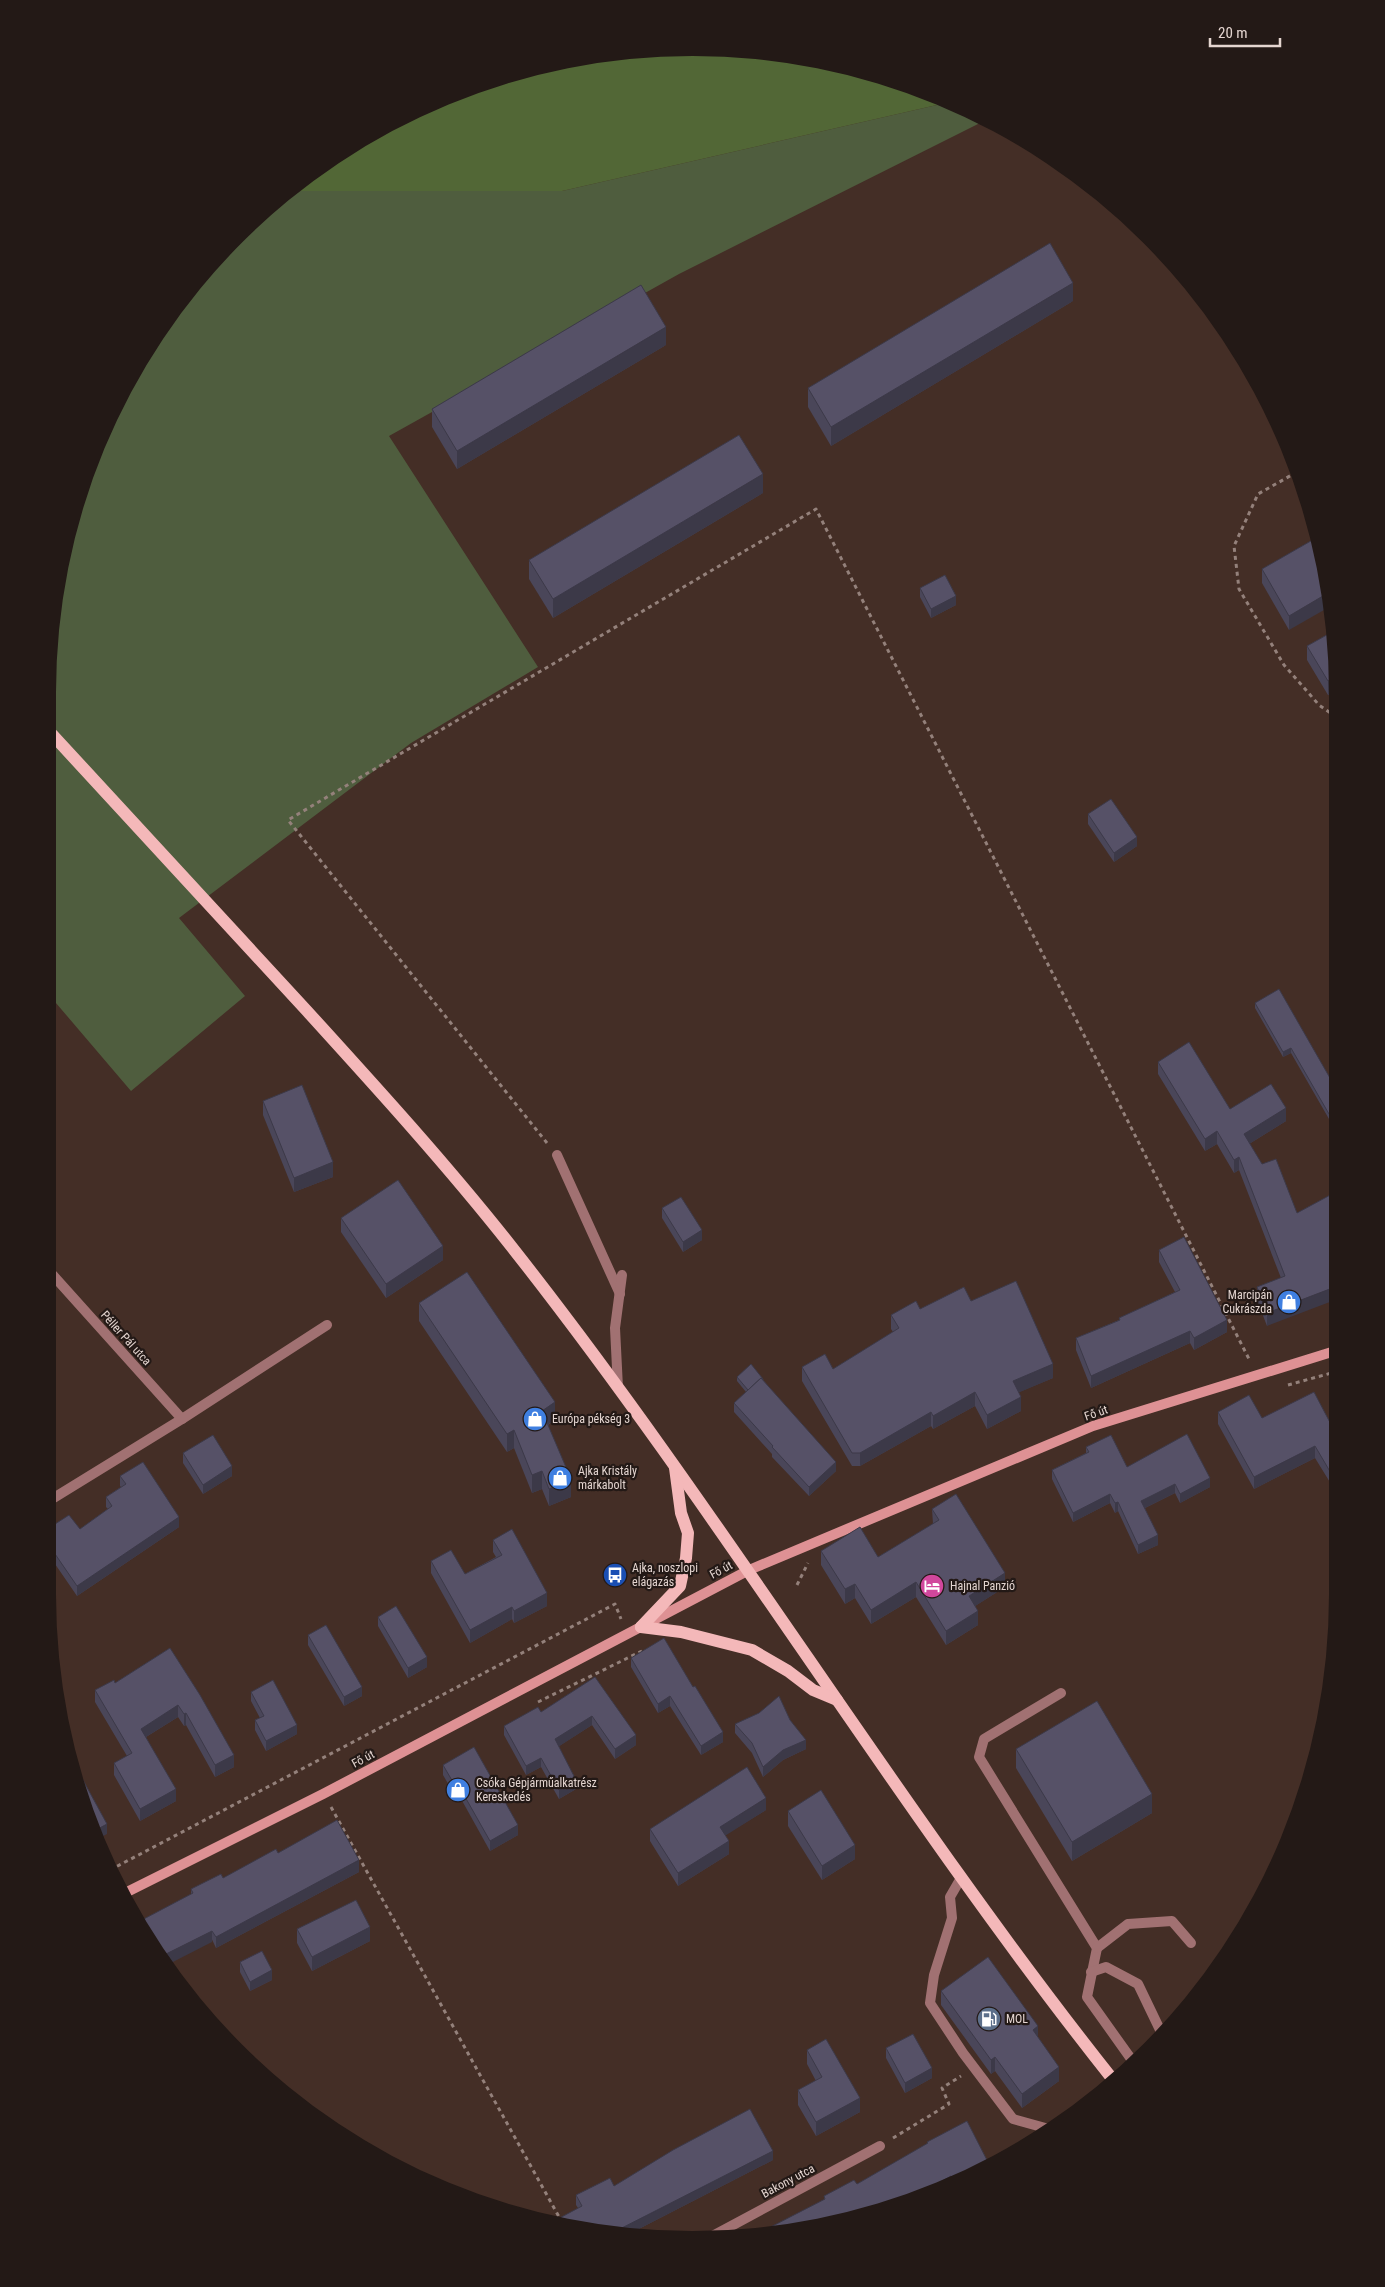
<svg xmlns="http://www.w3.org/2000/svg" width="1385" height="2287" font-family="'Roboto Condensed',sans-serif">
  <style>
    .green { fill: #4f5d3e }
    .forest { fill: #526736 }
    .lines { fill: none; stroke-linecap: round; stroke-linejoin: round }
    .path { stroke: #94817b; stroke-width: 3; stroke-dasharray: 4 4; stroke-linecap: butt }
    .service { stroke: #a17172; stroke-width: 10 }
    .minor { stroke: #a17172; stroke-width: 10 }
    .secondary { stroke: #de9194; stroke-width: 10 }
    .primary { stroke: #f4b8b9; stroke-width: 12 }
    .wall { fill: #4a4659 }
    .shaded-wall { fill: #3c3948 }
    .building { fill: #565167; stroke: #3c3948 }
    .labels { text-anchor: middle; stroke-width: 4.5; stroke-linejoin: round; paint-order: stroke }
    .poi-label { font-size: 12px; fill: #e4d5d0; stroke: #231916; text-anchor: start }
    .street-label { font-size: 12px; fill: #e4d5d0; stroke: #231916 }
  </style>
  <rect width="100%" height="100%" fill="#442e26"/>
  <polygon class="green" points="950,102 984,121 679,274 389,436 538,667 411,743 179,918 245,996 131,1091 50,996 49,650 82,485 156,334 237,236 292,191 562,191"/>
  <polygon class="forest" points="693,48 819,60 940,97 950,102 562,191 292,191 334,156 446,96 567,60"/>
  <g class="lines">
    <g class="path">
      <polyline points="1297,472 1258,494 1234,546 1239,589 1284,665 1319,705 1332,714"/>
      <polyline points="547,1143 288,820 816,509 1250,1361"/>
      <polyline points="1288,1385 1335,1372"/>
      <polyline points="797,1585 808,1563"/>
      <polyline points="538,1702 642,1651"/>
      <polyline points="331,1807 563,2224"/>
      <polyline points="110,1870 615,1604 621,1619"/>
      <polyline points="893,2138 949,2104 942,2088 961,2076"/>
    </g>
    <g class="service">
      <polyline points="557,1155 620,1294"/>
      <polyline points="618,1388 615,1328 622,1275"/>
      <polyline points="1061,1693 984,1739 979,1757 1097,1948 1087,1997 1134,2063"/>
      <polyline points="961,1878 950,1897 952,1918 934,1975 930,2003 963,2053 1013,2119 1049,2129"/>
      <polyline points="1097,1948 1128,1924 1172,1921 1191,1943"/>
      <polyline points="1091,1972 1106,1967 1138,1984 1162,2034"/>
    </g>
    <g class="minor">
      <polyline points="51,1273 182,1419"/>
      <polyline points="52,1499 182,1419 327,1325"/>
      <polyline points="707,2239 880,2146"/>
    </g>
    <polyline class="secondary" points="123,1894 323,1794 749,1570 1093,1426 1335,1351"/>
    <g class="primary">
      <path d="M49 731C135 824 221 917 307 1011 377 1088 447 1165 511 1246 724 1516 900 1812 1114 2081"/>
      <polyline points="641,1627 681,1632 752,1650 788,1671 813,1690 837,1700"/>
      <polyline points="641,1627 680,1586 686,1558 688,1533 681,1513 675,1468"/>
    </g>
  </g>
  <g class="wall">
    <polygon points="1073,301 831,446 808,407 808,388"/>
    <polygon points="666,345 457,469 432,427 432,409"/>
    <polygon points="763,493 553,618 529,579 529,560"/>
    <polygon points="1316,538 1289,630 1262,583 1262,569"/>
    <polygon points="920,588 956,605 931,618 920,597"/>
    <polygon points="1332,632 1332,693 1328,695 1307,660 1307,646"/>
    <polygon points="1088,814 1137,846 1114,862 1088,824"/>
    <polygon points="1255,1003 1334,1085 1334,1116 1329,1119 1291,1053 1283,1057 1255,1008"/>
    <polygon points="1158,1062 1230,1109 1286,1121 1249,1144 1262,1164 1297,1213 1334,1193 1267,1326 1257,1300 1257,1287 1281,1278 1239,1170 1234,1173 1217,1144 1205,1151 1158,1074"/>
    <polygon points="263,1101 333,1177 294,1192 263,1115"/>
    <polygon points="662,1208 702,1240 683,1252 662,1218"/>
    <polygon points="341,1218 443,1260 386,1298 341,1232"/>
    <polygon points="1159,1250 1227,1332 1194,1350 1190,1343 1091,1388 1076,1350 1076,1338 1119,1320 1119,1318 1175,1292 1159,1262"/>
    <polygon points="971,1301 1053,1378 1019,1392 1021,1411 987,1429 975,1406 933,1429 931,1426 860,1466 852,1466 802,1381 802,1367 833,1369 893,1332 891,1329 891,1315 920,1309"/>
    <polygon points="419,1303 555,1420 548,1425 571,1497 549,1506 542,1489 532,1493 514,1448 507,1452 419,1321"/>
    <polygon points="737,1377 763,1381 836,1471 809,1496 772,1457 772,1454 734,1412 734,1403 746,1392 737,1381"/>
    <polygon points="1218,1412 1262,1418 1335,1432 1336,1492 1315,1458 1254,1489 1218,1424"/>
    <polygon points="1086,1447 1127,1467 1210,1487 1180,1503 1175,1493 1145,1508 1158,1545 1138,1554 1118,1511 1115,1513 1110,1503 1073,1522 1052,1479 1052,1470 1086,1453"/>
    <polygon points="183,1453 232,1476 203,1494 183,1463"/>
    <polygon points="120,1476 179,1527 77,1596 53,1561 52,1526 80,1529 108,1509 106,1507 106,1497 121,1487 120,1486"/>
    <polygon points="932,1509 1005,1587 975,1606 978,1625 946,1645 916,1597 871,1624 855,1598 845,1604 821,1565 821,1551 878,1557 933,1524"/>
    <polygon points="493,1540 547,1606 514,1623 512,1619 470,1643 431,1573 431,1561 465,1574 496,1557 493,1552"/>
    <polygon points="378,1617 427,1667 408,1678 378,1626"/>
    <polygon points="308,1635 362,1696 344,1706 308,1645"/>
    <polygon points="170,1648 234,1767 215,1777 186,1725 184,1726 178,1717 146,1737 176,1801 140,1821 114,1775 114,1763 127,1756 95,1702 95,1690 115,1683"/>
    <polygon points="631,1658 723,1742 701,1755 670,1706 658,1713 631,1667"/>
    <polygon points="595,1677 636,1745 615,1759 592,1725 559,1746 576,1789 559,1799 541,1767 526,1775 504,1735 504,1726 541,1712"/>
    <polygon points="251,1692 297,1734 266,1751 255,1730 255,1720 260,1718 251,1701"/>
    <polygon points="790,1720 806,1749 783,1760 763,1777 752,1753 735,1733 735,1724"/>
    <polygon points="1016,1749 1152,1813 1072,1861 1016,1768"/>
    <polygon points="443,1765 518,1835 490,1851 460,1797 457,1799 443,1775"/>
    <polygon points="766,1810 725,1835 729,1854 678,1886 650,1841 650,1829"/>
    <polygon points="788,1811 855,1859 822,1880 788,1826"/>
    <polygon points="278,1853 359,1872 216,1948 191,1895 191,1889 223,1878"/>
    <polygon points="297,1929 370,1941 312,1971 297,1943"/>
    <polygon points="240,1962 272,1980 250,1991 240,1972"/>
    <polygon points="941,1991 1038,2038 1059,2081 1022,2108 995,2071 991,2074 941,2005"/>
    <polygon points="886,2048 932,2078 905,2093 886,2058"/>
    <polygon points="807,2050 860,2112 816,2136 798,2105 798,2090 816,2081 807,2064"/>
    <polygon points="927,2142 978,2173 900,2205 824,2199 824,2196 857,2184 927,2144"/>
    <polygon points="773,2160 627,2235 608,2234 578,2208 576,2205 576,2195 614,2186"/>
  </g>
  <g class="shaded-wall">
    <polygon points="1073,283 1073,301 831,446 831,427"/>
    <polygon points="666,327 666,345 457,469 457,451"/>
    <polygon points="763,474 763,493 553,618 553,599"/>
    <polygon points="1328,593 1331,606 1289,630 1289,616"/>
    <polygon points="956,596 956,605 931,618 931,609"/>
    <polygon points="1332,678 1332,693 1328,695 1328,681"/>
    <polygon points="1137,837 1137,846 1114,862 1114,853"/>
    <polygon points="1291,1048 1291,1053 1283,1057 1283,1052"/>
    <polygon points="1286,1108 1286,1121 1244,1147 1244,1134"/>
    <polygon points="1334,1111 1334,1116 1329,1119 1329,1114"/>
    <polygon points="1217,1131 1217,1144 1205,1151 1205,1139"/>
    <polygon points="1239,1157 1239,1170 1234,1173 1234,1160"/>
    <polygon points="333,1162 333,1177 294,1192 294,1178"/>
    <polygon points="702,1230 702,1240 683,1252 683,1242"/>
    <polygon points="443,1246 443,1260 386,1298 386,1284"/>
    <polygon points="1335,1287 1335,1300 1267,1326 1267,1313"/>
    <polygon points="1227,1320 1227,1332 1194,1350 1194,1338"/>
    <polygon points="1190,1331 1190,1343 1091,1388 1091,1376"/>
    <polygon points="1053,1364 1053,1378 1013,1395 1013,1381"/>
    <polygon points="975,1392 975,1406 933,1429 933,1416"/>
    <polygon points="1021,1397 1021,1411 987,1429 987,1415"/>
    <polygon points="555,1402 555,1420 542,1428 542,1411"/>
    <polygon points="931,1412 931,1426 860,1466 860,1453"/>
    <polygon points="514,1430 514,1448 507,1452 507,1434"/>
    <polygon points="1315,1446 1315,1458 1254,1489 1254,1477"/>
    <polygon points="836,1462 836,1471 809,1496 809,1487"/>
    <polygon points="232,1466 232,1476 203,1494 203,1485"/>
    <polygon points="542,1471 542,1489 532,1493 532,1475"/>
    <polygon points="1210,1478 1210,1487 1180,1503 1180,1494"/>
    <polygon points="571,1479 571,1497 549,1506 549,1489"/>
    <polygon points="1175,1484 1175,1493 1141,1510 1141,1501"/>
    <polygon points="1110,1494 1110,1503 1073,1522 1073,1513"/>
    <polygon points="1118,1502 1118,1511 1115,1513 1115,1503"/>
    <polygon points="179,1517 179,1527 77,1596 77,1586"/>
    <polygon points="1158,1535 1158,1545 1138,1554 1138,1545"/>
    <polygon points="1005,1573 1005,1587 969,1610 969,1596"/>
    <polygon points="916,1582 916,1597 871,1624 871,1610"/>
    <polygon points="855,1584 855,1598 845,1604 845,1589"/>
    <polygon points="547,1593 547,1606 514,1623 514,1611"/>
    <polygon points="512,1607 512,1619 470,1643 470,1630"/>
    <polygon points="978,1611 978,1625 946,1645 946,1631"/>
    <polygon points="427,1657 427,1667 408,1678 408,1668"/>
    <polygon points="362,1687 362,1696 344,1706 344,1697"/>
    <polygon points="670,1696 670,1706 658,1713 658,1704"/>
    <polygon points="178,1705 178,1717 141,1740 141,1729"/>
    <polygon points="186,1713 186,1725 184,1726 184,1714"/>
    <polygon points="592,1716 592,1725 555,1749 555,1739"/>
    <polygon points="297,1725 297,1734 266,1751 266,1741"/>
    <polygon points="723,1732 723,1742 701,1755 701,1746"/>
    <polygon points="636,1735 636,1745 615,1759 615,1749"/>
    <polygon points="806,1740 806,1749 783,1760 763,1777 763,1767 783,1750"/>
    <polygon points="234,1755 234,1767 215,1777 215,1765"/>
    <polygon points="541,1758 541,1767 526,1775 526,1766"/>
    <polygon points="576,1780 576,1789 559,1799 559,1790"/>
    <polygon points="460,1788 460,1797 457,1799 457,1789"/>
    <polygon points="176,1789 176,1801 140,1821 140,1809"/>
    <polygon points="1152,1794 1152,1813 1072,1861 1072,1842"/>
    <polygon points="766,1798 766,1810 720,1839 720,1827"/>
    <polygon points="107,1824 107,1834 97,1839 94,1831"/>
    <polygon points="518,1825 518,1835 490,1851 490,1841"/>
    <polygon points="729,1841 729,1854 678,1886 678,1873"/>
    <polygon points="855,1845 855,1859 822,1880 822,1866"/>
    <polygon points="359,1860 359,1872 216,1948 216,1937"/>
    <polygon points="370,1927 370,1941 312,1971 312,1957"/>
    <polygon points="212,1931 212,1942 167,1965 162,1956"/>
    <polygon points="272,1970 272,1980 250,1991 250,1982"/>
    <polygon points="1038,2026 1038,2040 1033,2030"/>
    <polygon points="995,2057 995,2071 991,2074 991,2060"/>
    <polygon points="1059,2067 1059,2081 1022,2108 1022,2094"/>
    <polygon points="932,2068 932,2078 905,2093 905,2083"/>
    <polygon points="860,2098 860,2112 816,2136 816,2122"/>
    <polygon points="773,2151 773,2160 627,2235 610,2234"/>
    <polygon points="951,2176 951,2184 900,2205"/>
  </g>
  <g class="building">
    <polygon points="1050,243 1073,283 831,427 808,388"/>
    <polygon points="641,285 666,327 457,451 432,409"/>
    <polygon points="739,435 763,474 553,599 529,560"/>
    <polygon points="1316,538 1328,593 1289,616 1262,569"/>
    <polygon points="945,575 956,596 931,609 920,588"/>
    <polygon points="1332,632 1332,678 1328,681 1307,646"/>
    <polygon points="1111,799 1137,837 1114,853 1088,814"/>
    <polygon points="1279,989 1334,1085 1334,1111 1329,1114 1291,1048 1283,1052 1255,1003"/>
    <polygon points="1189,1042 1230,1109 1271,1084 1286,1108 1244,1134 1262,1164 1276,1159 1297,1213 1334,1193 1335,1287 1267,1313 1257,1287 1285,1276 1239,1157 1234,1160 1217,1131 1205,1139 1158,1062"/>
    <polygon points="302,1085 333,1162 294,1178 263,1101"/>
    <polygon points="398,1180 443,1246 386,1284 341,1218"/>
    <polygon points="681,1197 702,1230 683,1242 662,1208"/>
    <polygon points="1184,1237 1227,1320 1194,1338 1190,1331 1091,1376 1076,1338 1120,1320 1119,1318 1180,1290 1159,1250"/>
    <polygon points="467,1272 555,1402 542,1411 571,1479 549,1489 542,1471 532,1475 514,1430 507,1434 419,1303"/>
    <polygon points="1016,1281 1053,1364 1013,1381 1021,1397 987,1415 975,1392 933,1416 931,1412 860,1453 852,1453 802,1367 825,1354 833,1369 899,1328 891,1315 916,1301 920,1309 964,1287 971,1301"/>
    <polygon points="751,1364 763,1379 763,1380 761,1378 748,1390 737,1377"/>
    <polygon points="761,1378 836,1462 809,1487 772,1447 773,1446 734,1403"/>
    <polygon points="1314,1392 1335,1432 1335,1480 1315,1446 1254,1477 1218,1412 1249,1395 1262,1418"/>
    <polygon points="1187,1434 1210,1478 1180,1494 1175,1484 1141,1501 1158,1535 1138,1545 1118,1502 1115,1503 1110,1494 1073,1513 1052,1470 1089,1452 1086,1447 1111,1435 1127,1467"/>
    <polygon points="213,1435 232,1466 203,1485 183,1453"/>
    <polygon points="143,1462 179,1517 77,1586 53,1551 52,1526 69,1515 80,1529 112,1506 106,1497 126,1484 120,1476"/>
    <polygon points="956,1494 1005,1573 969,1596 978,1611 946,1631 916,1582 871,1610 855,1584 845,1589 821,1551 860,1527 878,1557 939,1520 932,1509"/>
    <polygon points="512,1529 547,1593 514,1611 512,1607 470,1630 431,1561 451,1550 465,1574 502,1555 493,1540"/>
    <polygon points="396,1606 427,1657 408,1668 378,1617"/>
    <polygon points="326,1625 362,1687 344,1697 308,1635"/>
    <polygon points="664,1638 693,1687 695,1686 723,1732 701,1746 670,1696 658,1704 631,1658"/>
    <polygon points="170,1648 200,1695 234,1755 215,1765 186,1713 184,1714 178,1705 141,1729 176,1789 140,1809 114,1763 132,1753 95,1690 114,1680 115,1683"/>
    <polygon points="595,1677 636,1735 615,1749 592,1716 555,1739 576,1780 559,1790 541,1758 526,1766 504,1726 538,1707 541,1712"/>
    <polygon points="273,1680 297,1725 266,1741 255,1720 264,1716 251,1692"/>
    <polygon points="779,1696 790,1720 806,1740 783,1750 763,1767 752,1743 735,1724 759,1713"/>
    <polygon points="1097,1701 1152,1794 1072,1842 1016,1749"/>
    <polygon points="474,1747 518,1825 490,1841 460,1788 457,1789 443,1765"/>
    <polygon points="72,1760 107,1824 94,1831 82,1802"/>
    <polygon points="747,1767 766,1798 720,1827 729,1841 678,1873 650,1829"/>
    <polygon points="821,1790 855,1845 822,1866 788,1811"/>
    <polygon points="337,1820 359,1860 216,1937 212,1931 162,1956 140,1921 193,1893 191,1889 221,1874 223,1878 276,1849 278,1853"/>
    <polygon points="356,1900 370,1927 312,1957 297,1929"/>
    <polygon points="262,1951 272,1970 250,1982 240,1962"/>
    <polygon points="988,1957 1038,2026 1033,2030 1059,2067 1022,2094 995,2057 991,2060 941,1991"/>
    <polygon points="913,2034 932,2068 905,2083 886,2048"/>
    <polygon points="826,2039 860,2098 816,2122 798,2090 822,2077 807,2050"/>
    <polygon points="750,2109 773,2151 610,2234 554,2221 582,2206 576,2195 610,2178 614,2186 673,2150"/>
    <polygon points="967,2121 990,2166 978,2173 955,2183 951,2176 900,2205 777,2234 755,2235 825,2199 824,2196 854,2180 857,2184 928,2143 927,2142"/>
  </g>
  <defs>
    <g id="shop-disc" transform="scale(1.25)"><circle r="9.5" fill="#3f7fe0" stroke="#231916"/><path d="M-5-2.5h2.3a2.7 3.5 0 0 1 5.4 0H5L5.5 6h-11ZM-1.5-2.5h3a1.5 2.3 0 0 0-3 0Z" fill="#fff"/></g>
    <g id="bus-disc" transform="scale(1.25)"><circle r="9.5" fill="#1a4fb4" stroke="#231916"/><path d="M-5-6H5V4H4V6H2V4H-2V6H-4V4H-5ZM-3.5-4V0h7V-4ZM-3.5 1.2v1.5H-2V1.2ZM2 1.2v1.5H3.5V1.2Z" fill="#fff"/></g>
    <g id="hotel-disc" transform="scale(1.25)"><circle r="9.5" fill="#d1479c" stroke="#231916"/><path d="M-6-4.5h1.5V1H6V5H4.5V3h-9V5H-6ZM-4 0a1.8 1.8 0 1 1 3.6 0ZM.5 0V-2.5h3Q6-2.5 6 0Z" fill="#fff"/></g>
    <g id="fuel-disc" transform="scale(1.25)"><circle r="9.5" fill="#5c6f8a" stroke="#231916"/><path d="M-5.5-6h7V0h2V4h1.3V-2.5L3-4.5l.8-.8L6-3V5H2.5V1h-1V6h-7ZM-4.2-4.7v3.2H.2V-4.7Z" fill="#fff"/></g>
  </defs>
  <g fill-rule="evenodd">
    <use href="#shop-disc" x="1289" y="1302"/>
    <use href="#shop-disc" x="535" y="1419"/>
    <use href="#shop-disc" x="560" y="1478"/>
    <use href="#bus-disc" x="615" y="1575"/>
    <use href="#hotel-disc" x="932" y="1586"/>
    <use href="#shop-disc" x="458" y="1790"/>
    <use href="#fuel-disc" x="989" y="2019"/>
  </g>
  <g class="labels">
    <g class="poi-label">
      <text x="1272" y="1299" text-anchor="end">Marcipán<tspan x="1272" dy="14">Cukrászda</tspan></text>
      <text x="552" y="1423">Európa pékség 3</text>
      <text x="578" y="1475">Ajka Kristály<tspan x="578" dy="14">márkabolt</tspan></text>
      <text x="632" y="1572">Ajka, noszlopi<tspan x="632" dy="14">elágazás</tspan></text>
      <text x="950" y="1590">Hajnal Panzió</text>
      <text x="476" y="1787">Csóka Gépjárműalkatrész<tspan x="476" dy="14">Kereskedés</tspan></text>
      <text x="1006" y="2023">MOL</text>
    </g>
    <g class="street-label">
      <text transform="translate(126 1338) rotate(48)" y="4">Péller Pál utca</text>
      <text transform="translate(1096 1413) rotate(-19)" y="4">Fő út</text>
      <text transform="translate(721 1570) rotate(-28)" y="4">Fő út</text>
      <text transform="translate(363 1759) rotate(-28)" y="4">Fő út</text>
      <text transform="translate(788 2181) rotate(-28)" y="4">Bakony utca</text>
    </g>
  </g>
  <path d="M0 0H1385V2287H0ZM692 56H693A636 636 0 0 1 1329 692V1595A636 636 0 0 1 693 2231H692A636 636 0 0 1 56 1595V692A636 636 0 0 1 692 56Z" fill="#231916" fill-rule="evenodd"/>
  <path d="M1210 38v8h70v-8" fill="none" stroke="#e4d5d0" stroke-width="2.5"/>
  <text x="1218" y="38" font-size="15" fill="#e4d5d0" stroke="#231916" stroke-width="4" paint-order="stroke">20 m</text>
</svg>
